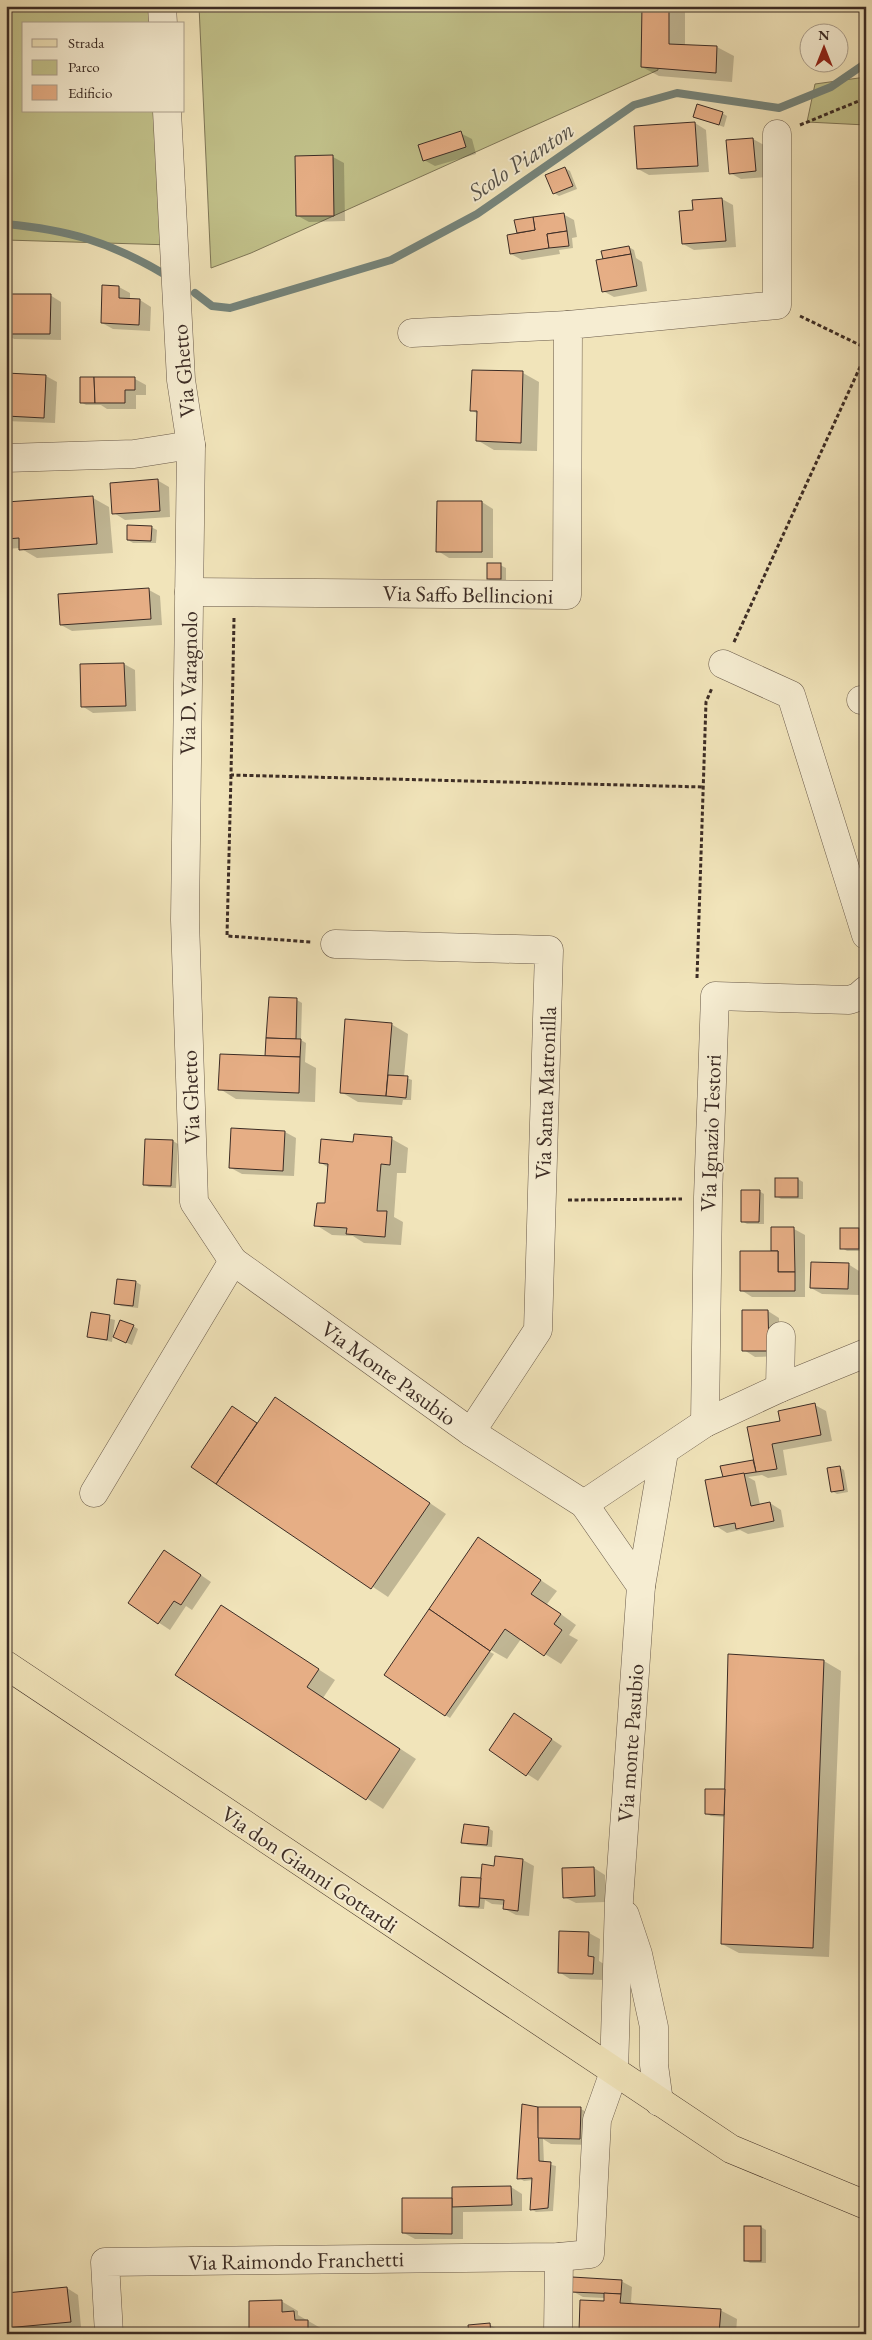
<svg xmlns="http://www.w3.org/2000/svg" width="872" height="2340" font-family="'EB Garamond',serif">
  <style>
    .green { fill: #c2c28b; stroke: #7f7758 }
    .shadow { fill: #0003 }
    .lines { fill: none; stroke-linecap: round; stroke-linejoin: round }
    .stream { stroke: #75847b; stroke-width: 8 }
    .building { fill: #e6ae85; stroke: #3c2c25 }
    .minor-casing { stroke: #695a4a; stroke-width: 29 }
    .major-casing { stroke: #3c2c25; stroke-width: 29 }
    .path { stroke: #3c2c25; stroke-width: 3; stroke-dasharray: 4 2.5; stroke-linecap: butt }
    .minor { stroke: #f6edd2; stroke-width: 28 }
    .major { stroke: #f1e4ba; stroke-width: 28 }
    .labels { text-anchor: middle; stroke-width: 4; stroke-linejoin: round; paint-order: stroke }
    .street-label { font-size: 22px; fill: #3c2c25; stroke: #f6edd2 }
    .water-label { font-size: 24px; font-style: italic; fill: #545049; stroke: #f6edd2 }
  </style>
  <rect width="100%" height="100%" fill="#f1e4ba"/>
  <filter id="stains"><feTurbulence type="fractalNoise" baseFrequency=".004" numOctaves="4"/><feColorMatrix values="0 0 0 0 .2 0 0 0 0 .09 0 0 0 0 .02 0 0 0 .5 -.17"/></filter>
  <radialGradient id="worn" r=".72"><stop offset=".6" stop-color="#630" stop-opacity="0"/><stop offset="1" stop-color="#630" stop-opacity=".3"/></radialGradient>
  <g class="green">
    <polygon points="6,6 161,6 162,24 24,24 24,111 166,111 172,245 6,240"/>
    <polygon points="199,6 653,6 658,70 251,253 211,268"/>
    <polygon points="866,77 866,125 807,122 815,84"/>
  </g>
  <g class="shadow">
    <polygon points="643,6 685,6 685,46 717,47 734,56 732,82 659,76 642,67"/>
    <polygon points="722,113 727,116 724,127 700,119"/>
    <polygon points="695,123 706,130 709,172 649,175 638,169 636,127"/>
    <polygon points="460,133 472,139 476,154 435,166 424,160"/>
    <polygon points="753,139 764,145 766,177 741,179 730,173"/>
    <polygon points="333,157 344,163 345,221 309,222 298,216"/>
    <polygon points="565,168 570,171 577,189 559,196 554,193"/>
    <polygon points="722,199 733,205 736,247 694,250 683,244 694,211"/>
    <polygon points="563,214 574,220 577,237 572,238 573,248 559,250 560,254 522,260 511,254 518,234 516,221"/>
    <polygon points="629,247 634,250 636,258 642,262 647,291 614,297 603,291 607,259"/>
    <polygon points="119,287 130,293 130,300 140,300 151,307 150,331 113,329 102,323"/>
    <polygon points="6,295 50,295 61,302 61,340 14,339 6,334"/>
    <polygon points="473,371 523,373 539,382 537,451 494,450 477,440 478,414 471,410"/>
    <polygon points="6,374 46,376 57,382 55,423 6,421"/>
    <polygon points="135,379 146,385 146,395 136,395 136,409 107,409 101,405 86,405 81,402"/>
    <polygon points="157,480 169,487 170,517 125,520 114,513"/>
    <polygon points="93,498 109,507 113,553 37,558 20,548 6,549 6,503"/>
    <polygon points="482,502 493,509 493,558 449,558 438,551"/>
    <polygon points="151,527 157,530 156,543 133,543 128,540"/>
    <polygon points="500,565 506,568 506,582 494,582 488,579"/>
    <polygon points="149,590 160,596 162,625 72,631 61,625"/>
    <polygon points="6,604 10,606 12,657 6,657"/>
    <polygon points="124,664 135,670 136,711 93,713 82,706"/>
    <polygon points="297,1000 302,1003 301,1040 306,1043 305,1062 316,1068 315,1102 236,1099 220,1089 271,1057"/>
    <polygon points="391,1024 408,1034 404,1077 412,1080 411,1100 403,1100 402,1105 358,1102 341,1092"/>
    <polygon points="285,1132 296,1138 294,1176 242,1174 231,1168"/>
    <polygon points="392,1139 408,1148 406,1173 397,1173 394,1217 403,1222 401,1245 364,1243 353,1236 332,1235 316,1225 326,1204 329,1168 321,1163 354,1143"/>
    <polygon points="146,1140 173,1141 178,1144 176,1188 149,1187 144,1184"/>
    <polygon points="798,1179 803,1182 803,1199 781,1199 776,1196"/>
    <polygon points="759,1191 764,1194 764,1224 747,1224 742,1221"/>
    <polygon points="794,1229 805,1235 805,1297 752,1297 741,1290"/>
    <polygon points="859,1229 864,1232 864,1251 847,1251 842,1248"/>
    <polygon points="848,1264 859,1271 859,1295 822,1294 811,1288"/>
    <polygon points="136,1282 141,1285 138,1308 121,1306 116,1303"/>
    <polygon points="768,1311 779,1318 780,1356 755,1357 744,1350"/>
    <polygon points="92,1314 115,1320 112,1342 89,1337"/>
    <polygon points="133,1326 138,1329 132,1345 120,1340"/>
    <polygon points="815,1405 826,1411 832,1441 783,1450 787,1475 768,1478 762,1475 748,1477 755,1481 760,1505 770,1503 781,1510 784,1527 748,1534 740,1530 727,1533 716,1526 724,1478 753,1461 755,1464 782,1422"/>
    <polygon points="292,1409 446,1514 388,1597 192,1466 243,1414 258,1424"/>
    <polygon points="839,1467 844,1470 848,1492 837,1494 832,1491"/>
    <polygon points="479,1539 557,1591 547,1604 576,1625 569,1635 578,1640 561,1664 521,1639 507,1659 491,1650 490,1652 494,1654 450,1718 445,1715"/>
    <polygon points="176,1558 211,1582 192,1610 186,1606 170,1630 129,1603"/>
    <polygon points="221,1606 335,1680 323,1698 416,1759 383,1809 177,1674"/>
    <polygon points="729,1655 824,1661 841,1671 829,1957 739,1953 722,1944 725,1817 711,1816 706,1813 726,1790"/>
    <polygon points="515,1715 562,1746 538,1781 490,1750"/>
    <polygon points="488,1828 493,1831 492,1847 468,1845 463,1842"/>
    <polygon points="523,1860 534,1866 529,1916 516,1915 505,1909 505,1905 492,1904 485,1900 484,1909 466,1908 461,1905 495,1867"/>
    <polygon points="594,1868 605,1875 606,1902 576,1903 564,1897"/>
    <polygon points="589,1933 600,1939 599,1961 604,1964 604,1980 570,1979 559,1972"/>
    <polygon points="538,2108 581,2109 592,2115 591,2145 551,2144 543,2139 544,2163 556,2166 553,2211 536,2212 531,2209 533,2180 524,2181 519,2178"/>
    <polygon points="511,2187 522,2194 522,2211 463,2212 463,2239 415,2239 404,2233 453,2200"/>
    <polygon points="746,2227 761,2227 766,2230 766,2263 750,2263 745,2260"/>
    <polygon points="621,2281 632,2287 631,2302 637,2305 720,2310 737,2319 736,2334 584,2334 580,2331 605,2303 605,2298 583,2297 572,2291"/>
    <polygon points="67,2288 78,2295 81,2327 6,2333 6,2294"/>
    <polygon points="281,2301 298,2311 298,2315 324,2330 324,2334 251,2334"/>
    <polygon points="490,2325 501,2331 501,2334 470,2334"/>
  </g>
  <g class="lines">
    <g class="stream">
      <path d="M6 224C69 230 110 242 164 274"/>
      <polyline points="195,293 212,306 230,308 391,260 477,214 634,105 677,93 779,108 831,87 866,63"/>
    </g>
  </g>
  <g class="building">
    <polygon points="642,6 669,6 669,44 717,46 716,73 641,67"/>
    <polygon points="697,104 723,112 719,125 693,117"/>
    <polygon points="695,122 698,166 637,169 634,126"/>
    <polygon points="461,131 466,147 423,161 418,145"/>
    <polygon points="753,138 756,171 729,174 726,140"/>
    <polygon points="333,155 334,216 296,216 295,156"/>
    <polygon points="565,167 573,186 553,194 545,175"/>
    <polygon points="722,198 726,241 682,244 679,211 693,210 692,200"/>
    <polygon points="564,213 567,231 547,234 549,248 510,254 507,235 535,230 533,217"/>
    <polygon points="533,217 535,230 517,233 514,220"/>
    <polygon points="567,231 569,246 549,248 547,234"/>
    <polygon points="629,246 631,254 603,259 601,251"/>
    <polygon points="631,254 637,286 602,292 596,260"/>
    <polygon points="102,285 119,286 119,298 140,299 139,325 101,323"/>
    <polygon points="6,294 51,294 50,334 6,334"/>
    <polygon points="472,370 523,371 521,443 476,441 477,411 470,411"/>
    <polygon points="6,373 46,375 44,418 6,416"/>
    <polygon points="80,377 94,377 95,403 80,403"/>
    <polygon points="94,377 135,377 135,390 125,390 125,403 95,403"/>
    <polygon points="158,479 160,511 112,514 110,483"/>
    <polygon points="93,496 97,544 19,550 19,538 6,539 6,502"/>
    <polygon points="437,501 482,501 482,552 436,552"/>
    <polygon points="127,525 152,526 151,541 127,540"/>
    <rect x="487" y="563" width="14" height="16"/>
    <polygon points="149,588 151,619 60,625 58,594"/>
    <polygon points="124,663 126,706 81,707 80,664"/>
    <polygon points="269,997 297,998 296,1039 266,1038"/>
    <polygon points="345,1019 392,1023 386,1096 340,1093"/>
    <polygon points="266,1038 301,1039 300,1057 265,1056"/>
    <polygon points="220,1054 300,1057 299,1093 218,1090"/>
    <polygon points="388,1075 408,1076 406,1098 386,1096"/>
    <polygon points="231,1128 285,1131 283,1171 229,1168"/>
    <polygon points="354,1134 392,1137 390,1165 381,1164 377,1211 387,1211 385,1237 346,1234 347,1228 314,1226 317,1203 325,1203 328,1164 319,1163 321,1139 353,1142"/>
    <polygon points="145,1139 173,1140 171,1186 143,1185"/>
    <rect x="775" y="1178" width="23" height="19"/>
    <polygon points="741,1190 760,1190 759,1222 741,1222"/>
    <polygon points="771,1227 794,1227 795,1272 778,1272 778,1251 771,1251"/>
    <rect x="840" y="1228" width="19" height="21"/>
    <polygon points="740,1251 778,1251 778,1272 795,1272 795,1291 740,1291"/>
    <polygon points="811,1262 849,1263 848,1289 810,1288"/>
    <polygon points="117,1279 136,1281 133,1306 114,1304"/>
    <polygon points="742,1310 768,1310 769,1351 742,1351"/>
    <polygon points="91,1312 110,1315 107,1340 87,1337"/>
    <polygon points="120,1320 134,1325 126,1343 113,1337"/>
    <polygon points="275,1397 430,1503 371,1589 216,1484"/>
    <polygon points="815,1403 821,1435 772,1444 777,1469 756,1472 747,1427 780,1421 778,1411"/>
    <polygon points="232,1406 257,1423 216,1484 191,1467"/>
    <polygon points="753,1460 756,1472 723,1477 720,1466"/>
    <polygon points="840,1466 844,1490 831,1492 827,1468"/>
    <polygon points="744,1473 751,1506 770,1502 774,1521 736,1529 735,1523 714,1527 705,1480"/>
    <polygon points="478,1537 541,1580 531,1594 561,1614 554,1624 562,1630 544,1656 505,1629 490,1651 429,1609"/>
    <polygon points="164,1550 201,1575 181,1605 174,1601 158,1624 128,1603"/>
    <polygon points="221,1605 319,1669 307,1687 400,1749 366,1800 175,1675"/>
    <polygon points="429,1609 490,1651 445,1716 384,1675"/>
    <polygon points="728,1654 824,1660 813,1948 721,1944"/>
    <polygon points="514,1713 552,1739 526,1776 489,1750"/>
    <polygon points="705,1789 725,1789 724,1815 705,1814"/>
    <polygon points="464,1824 489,1827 487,1845 461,1843"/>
    <polygon points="495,1856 523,1859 518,1911 503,1909 504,1900 479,1898 482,1864 494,1866"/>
    <polygon points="594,1867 595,1896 563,1898 562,1868"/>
    <polygon points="461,1877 481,1878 479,1907 459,1906"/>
    <polygon points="559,1931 589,1932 588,1956 594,1957 593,1974 558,1973"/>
    <polygon points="522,2104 538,2107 539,2161 551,2162 548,2208 530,2210 532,2178 517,2179"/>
    <polygon points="538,2107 581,2107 580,2139 538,2138"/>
    <polygon points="511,2186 512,2205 452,2207 452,2187"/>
    <polygon points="402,2198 452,2198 452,2234 402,2233"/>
    <rect x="744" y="2226" width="17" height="35"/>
    <polygon points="572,2277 622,2280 621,2294 571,2292"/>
    <polygon points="67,2287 71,2322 6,2328 6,2293"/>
    <polygon points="604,2293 621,2294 620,2303 721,2309 719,2334 579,2332 580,2300 604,2301"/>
    <polygon points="282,2300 282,2312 294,2311 295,2320 308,2320 308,2334 249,2334 249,2301"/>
    <polygon points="490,2323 491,2334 469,2334 468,2325"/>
  </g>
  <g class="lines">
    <g class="minor-casing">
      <g id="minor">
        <polyline points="162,6 163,24"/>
        <polyline points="412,333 568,325"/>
        <polyline points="191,445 185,920 194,1202 233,1261"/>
        <polyline points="6,458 134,454 191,445 181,380 167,111"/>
        <polyline points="189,592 567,595 568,325 777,305 777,134"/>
        <polyline points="723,664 791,695 866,935"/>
        <polyline points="861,700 866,700"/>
        <polyline points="335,944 549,950 538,1330 471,1432"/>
        <polyline points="780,1388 781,1336"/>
        <polyline points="705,1423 708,1197 715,996 849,1000 858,997 866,990"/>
        <polyline points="94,1493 233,1261 471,1432 584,1504 641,1586 619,1900 614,2072 597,2120 590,2254 559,2257 105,2262 109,2334"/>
        <polyline points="584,1504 705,1423 780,1388 866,1353"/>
        <polyline points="641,1586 664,1452"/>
        <polyline points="625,1915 638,1954 654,2027 654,2065 659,2102"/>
        <polyline points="558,2334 559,2257"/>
      </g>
    </g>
    <g class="major-casing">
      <polyline id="major" points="6,1665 731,2149 866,2205"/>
    </g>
    <g class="path">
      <polyline points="800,125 866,98"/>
      <polyline points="800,316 866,348"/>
      <polyline points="234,618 231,775 703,787"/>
      <polyline points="734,642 866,354"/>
      <polyline points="231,775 227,936 311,942"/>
      <polyline points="697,978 706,702 712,688"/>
      <polyline points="568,1200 682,1199"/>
    </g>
    <use href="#minor" class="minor"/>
    <use href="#major" class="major"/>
  </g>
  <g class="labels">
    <g class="street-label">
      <text transform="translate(183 371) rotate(-95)" y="8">Via Ghetto</text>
      <text transform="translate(468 594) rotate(1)" y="8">Via Saffo Bellincioni</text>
      <text transform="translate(188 683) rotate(-89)" y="8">Via D. Varagnolo</text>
      <text transform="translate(545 1093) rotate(-88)" y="8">Via Santa Matronilla</text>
      <text transform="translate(190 1097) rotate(-92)" y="8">Via Ghetto</text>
      <text transform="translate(710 1133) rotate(-88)" y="8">Via Ignazio Testori</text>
      <text transform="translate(389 1373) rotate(36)" y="8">Via Monte Pasubio</text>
      <text transform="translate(630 1743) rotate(-86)" y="8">Via monte Pasubio</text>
      <text transform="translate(310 1869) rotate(34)" y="8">Via don Gianni Gottardi</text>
      <text transform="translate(296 2260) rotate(-1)" y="8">Via Raimondo Franchetti</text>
    </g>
    <g class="water-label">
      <text transform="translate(521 161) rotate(-34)" y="8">Scolo Pianton</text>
    </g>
  </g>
  <rect width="872" height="2340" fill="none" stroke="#f1e4ba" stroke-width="25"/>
  <rect x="8" y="8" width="857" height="2325" fill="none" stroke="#3c2c25" stroke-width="2.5"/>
  <rect x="12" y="12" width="847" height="2315" fill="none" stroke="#3c2c25"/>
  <rect x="22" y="22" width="162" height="90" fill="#f6edd2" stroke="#aca08d"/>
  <rect x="32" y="39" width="25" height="8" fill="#f1e4ba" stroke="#aca08d"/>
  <text x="68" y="48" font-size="15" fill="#3c2c25">Strada</text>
  <rect x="32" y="60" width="25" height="15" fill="#c2c28b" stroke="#aca08d"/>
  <text x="68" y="72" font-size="15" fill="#3c2c25">Parco</text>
  <rect x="32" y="85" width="25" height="15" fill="#e6ae85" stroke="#aca08d"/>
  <text x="68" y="98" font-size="15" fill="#3c2c25">Edificio</text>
  <g transform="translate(824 48)"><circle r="24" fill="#f6edd2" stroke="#aca08d"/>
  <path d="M0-4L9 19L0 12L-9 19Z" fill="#8f2418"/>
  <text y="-8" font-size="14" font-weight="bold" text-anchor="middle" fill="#3c2c25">N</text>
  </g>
  <rect width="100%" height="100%" filter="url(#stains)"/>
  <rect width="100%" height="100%" fill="url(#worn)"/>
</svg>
